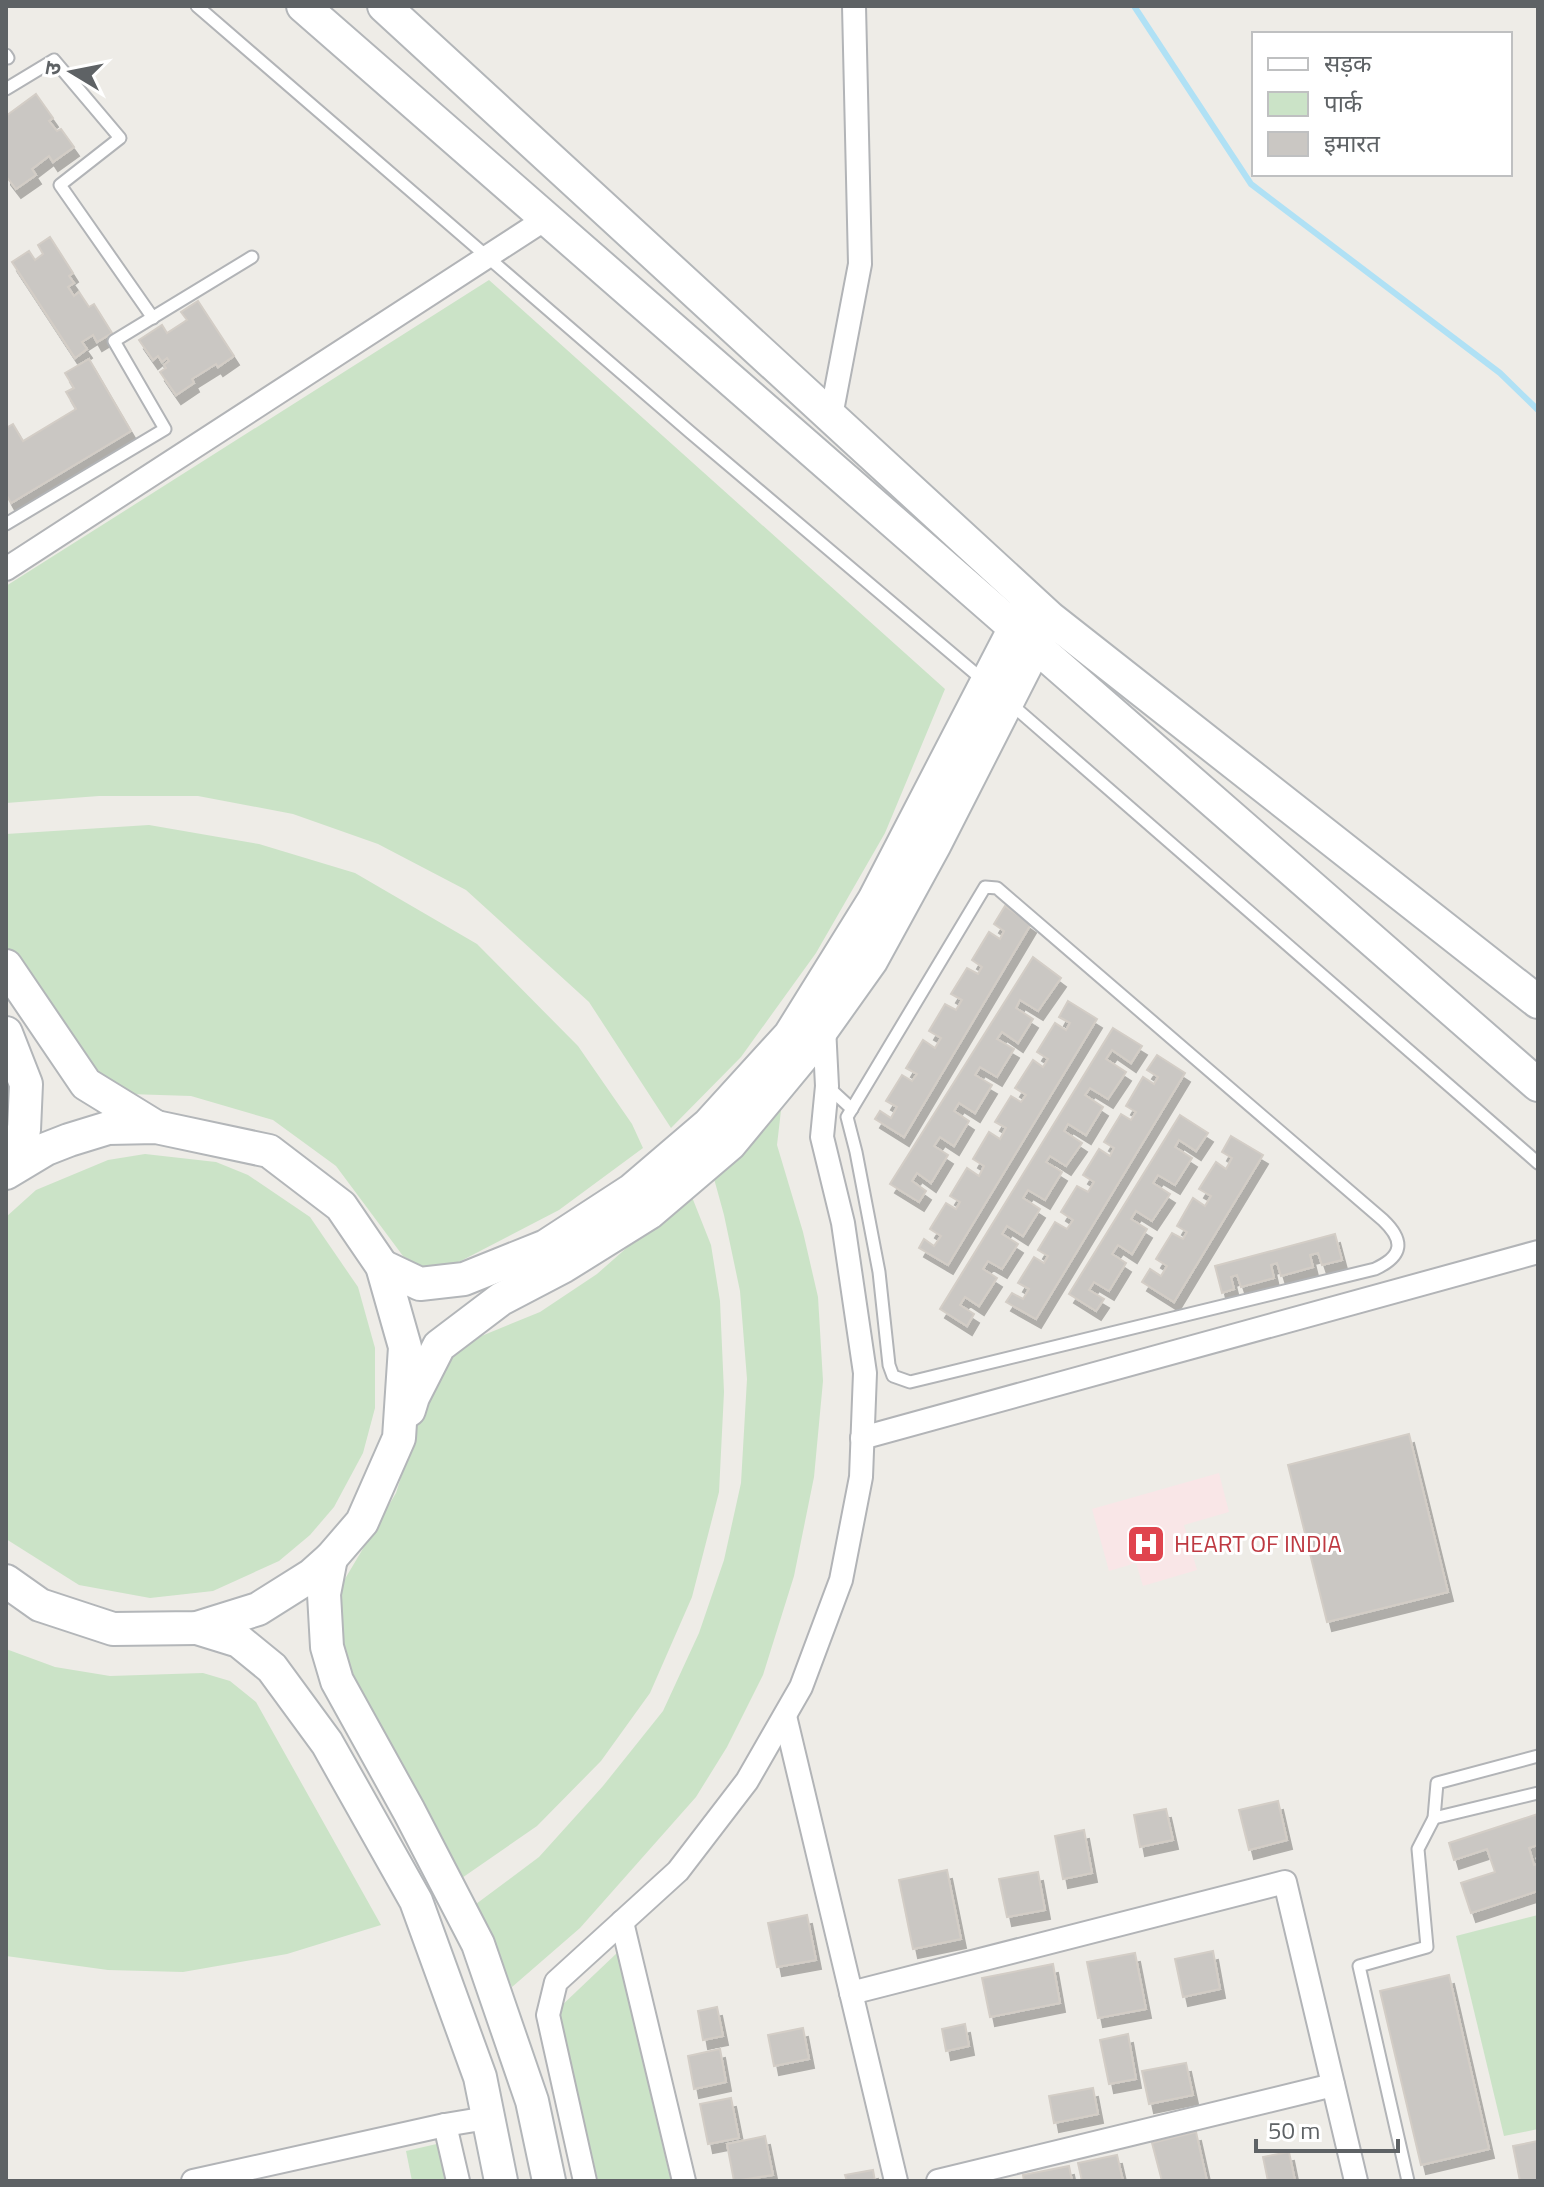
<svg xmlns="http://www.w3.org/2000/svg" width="1544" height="2187" font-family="'Titillium Web','Noto Sans Devanagari',sans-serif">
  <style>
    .medical { fill: #f9e6e7 }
    .green { fill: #cbe3c7 }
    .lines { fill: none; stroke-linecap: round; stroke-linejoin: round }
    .stream { stroke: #b0e1f5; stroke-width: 6 }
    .building { fill: #cac7c3; stroke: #d3cdc6; stroke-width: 2; filter: url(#shadow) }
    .lane-casing { stroke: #b2b4b7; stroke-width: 15 }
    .street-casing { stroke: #b2b4b7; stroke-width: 26 }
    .secondary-casing { stroke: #b3b6b9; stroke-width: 36 }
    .lane { stroke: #fff; stroke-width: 11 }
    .street { stroke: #fff; stroke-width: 22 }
    .secondary { stroke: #fff; stroke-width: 32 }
    .labels { text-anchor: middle; stroke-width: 6; stroke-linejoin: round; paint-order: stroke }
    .health-label { font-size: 24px; fill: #be3a42; stroke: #fff; text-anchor: start }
  </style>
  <defs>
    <filter id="shadow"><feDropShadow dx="5" dy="9" stdDeviation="0" flood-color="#0004"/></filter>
  </defs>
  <rect width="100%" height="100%" fill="#eeece7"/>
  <polygon class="medical" points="1219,1473 1229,1512 1184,1525 1197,1570 1143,1586 1136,1563 1109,1571 1092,1509"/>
  <g class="green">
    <polygon points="489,280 945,689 885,833 816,953 741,1057 671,1128 589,1002 466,890 378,844 293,814 198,796 99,796 6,803 6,586"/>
    <polygon points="149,825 259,844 355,873 477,944 578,1046 632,1124 643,1148 559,1210 453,1265 423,1267 403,1256 336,1166 273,1120 191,1096 129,1094 95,1077 6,945 6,834"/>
    <polygon points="783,1093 777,1145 803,1232 818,1297 823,1381 814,1477 794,1576 763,1675 727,1747 696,1797 580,1928 512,1987 476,1904 539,1857 603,1786 663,1711 699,1633 724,1560 741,1483 747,1379 740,1291 724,1215 713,1175"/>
    <polygon points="145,1154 216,1162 248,1175 310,1217 358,1287 375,1348 375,1408 363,1453 334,1507 310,1535 279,1561 213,1591 150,1598 79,1585 6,1539 6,1217 36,1190 108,1160"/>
    <polygon points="690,1192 711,1245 720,1301 724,1392 719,1492 692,1597 650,1693 601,1761 537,1826 459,1880 347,1667 336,1594 396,1493 436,1368 479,1337 540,1312 597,1274"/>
    <polygon points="6,1649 55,1667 110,1676 203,1673 230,1681 256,1702 381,1925 287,1954 183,1972 108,1970 6,1956"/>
    <polygon points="1538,1915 1538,2129 1504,2136 1456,1936"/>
    <polygon points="617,1953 671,2181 598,2181 558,2009"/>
    <polygon points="441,2143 450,2181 412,2181 406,2151"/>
  </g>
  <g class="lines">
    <polyline class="stream" points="1134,6 1251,184 1500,373 1538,410"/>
  </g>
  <g class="building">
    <polygon points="36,94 53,118 49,121 57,131 61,129 74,147 53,162 49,156 32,169 36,175 16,189 6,176 6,116"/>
    <polygon points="50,237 73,273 69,276 74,283 68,287 74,296 79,292 89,307 94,304 112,333 97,342 93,335 82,342 87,349 75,358 12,262 29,251 35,260 43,254 38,245"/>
    <polygon points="198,301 234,356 218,367 216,364 192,379 194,383 176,395 160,372 166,368 164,365 169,361 167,358 162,362 158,356 153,360 139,340 162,325 167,333 187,320 181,312"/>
    <polygon points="89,359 131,431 11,503 6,494 6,428 13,424 23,441 76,409 66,392 74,388 65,373"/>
    <polygon points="1005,906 1031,924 904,1137 875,1119 880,1111 891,1118 897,1107 886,1101 902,1075 912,1081 917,1074 906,1068 923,1040 935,1048 941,1038 929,1031 945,1004 956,1010 962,1000 951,994 967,968 978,974 982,967 972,960 989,932 1000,939 1004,931 994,924"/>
    <polygon points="1033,957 1061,978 1038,1011 1020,1000 1016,1008 1033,1019 1018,1043 1002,1032 997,1039 1014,1049 997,1077 980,1067 975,1075 992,1085 975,1113 959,1103 954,1111 969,1121 954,1146 940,1137 934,1146 948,1155 931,1183 917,1173 912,1181 926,1191 919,1202 890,1184"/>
    <polygon points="1068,1001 1097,1019 948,1265 919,1248 924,1239 934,1246 941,1236 930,1229 946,1203 956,1209 960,1202 950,1196 967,1168 979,1176 984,1166 973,1159 989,1132 1000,1139 1006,1128 995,1122 1011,1096 1021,1102 1026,1095 1015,1088 1033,1060 1043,1067 1048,1059 1037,1052 1055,1023 1066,1030 1070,1023 1059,1017"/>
    <polygon points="1113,1028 1142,1046 1131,1063 1112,1050 1106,1059 1126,1072 1108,1099 1090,1088 1085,1095 1103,1107 1086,1135 1068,1124 1064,1131 1082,1143 1066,1166 1050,1156 1046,1162 1062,1172 1045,1200 1028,1190 1023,1198 1040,1209 1023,1236 1007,1226 1002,1234 1018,1244 1002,1269 988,1261 983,1269 997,1278 979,1306 965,1297 960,1305 974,1314 967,1326 940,1309"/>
    <polygon points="1157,1055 1185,1073 1036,1319 1006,1302 1012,1293 1023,1299 1029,1289 1018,1283 1034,1257 1044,1263 1048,1256 1038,1250 1055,1222 1067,1229 1073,1220 1061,1212 1077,1186 1088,1192 1094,1182 1083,1175 1099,1149 1110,1156 1114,1148 1104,1142 1121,1114 1131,1120 1136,1112 1126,1106 1143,1077 1154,1084 1158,1077 1147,1070"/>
    <polygon points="1180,1115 1208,1133 1196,1151 1179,1140 1175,1147 1192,1158 1175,1185 1158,1175 1153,1183 1170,1194 1152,1221 1136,1211 1131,1219 1147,1229 1132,1254 1118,1245 1112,1254 1126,1263 1109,1291 1094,1282 1089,1290 1104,1299 1096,1311 1069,1294"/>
    <polygon points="1231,1136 1263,1155 1174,1302 1142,1282 1150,1269 1161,1276 1167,1266 1156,1259 1172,1233 1183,1239 1187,1232 1177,1226 1193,1198 1205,1206 1211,1196 1199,1189 1216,1162 1226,1169 1232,1158 1222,1152"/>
    <polygon points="1335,1234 1342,1260 1322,1265 1318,1253 1310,1255 1313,1267 1281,1276 1277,1263 1271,1265 1274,1278 1241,1287 1237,1275 1231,1277 1234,1289 1222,1293 1215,1266"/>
    <polygon points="1409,1434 1448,1592 1327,1622 1288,1465"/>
    <polygon points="1278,1801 1287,1840 1249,1850 1239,1810"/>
    <polygon points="1166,1809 1173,1840 1140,1847 1134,1815"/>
    <polygon points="1538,1814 1538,1845 1529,1848 1534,1865 1538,1864 1538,1891 1471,1913 1461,1883 1495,1872 1487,1849 1454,1860 1449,1843"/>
    <polygon points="1084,1830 1092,1873 1063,1879 1055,1836"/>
    <polygon points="947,1870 961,1939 913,1949 899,1880"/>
    <polygon points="1038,1872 1045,1910 1007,1917 999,1879"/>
    <polygon points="807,1915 816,1960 777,1967 768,1923"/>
    <polygon points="1213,1951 1220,1989 1183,1997 1175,1959"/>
    <polygon points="1135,1953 1146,2009 1098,2018 1087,1962"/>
    <polygon points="1053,1964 1060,2003 990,2017 982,1978"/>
    <polygon points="1449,1975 1489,2149 1421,2165 1380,1991"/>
    <polygon points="717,2007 723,2036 703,2040 698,2011"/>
    <polygon points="965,2024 969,2046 946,2051 942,2029"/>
    <polygon points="803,2028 809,2059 774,2066 768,2035"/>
    <polygon points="1128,2034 1136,2079 1109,2084 1100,2040"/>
    <polygon points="720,2049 726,2082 694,2089 688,2056"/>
    <polygon points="1186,2063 1193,2095 1149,2104 1142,2071"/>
    <polygon points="1093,2088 1098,2114 1054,2123 1049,2096"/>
    <polygon points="731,2098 739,2138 708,2144 700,2104"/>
    <polygon points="1196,2132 1207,2181 1162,2181 1152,2143"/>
    <polygon points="765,2136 773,2175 734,2181 727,2144"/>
    <polygon points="1538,2141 1538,2181 1520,2181 1513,2146"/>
    <polygon points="1289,2152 1295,2181 1268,2181 1263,2157"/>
    <polygon points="1117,2155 1123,2181 1082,2181 1078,2163"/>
    <polygon points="1069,2166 1072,2181 1024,2181 1023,2175"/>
    <polygon points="873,2170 875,2181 847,2181 845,2175"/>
  </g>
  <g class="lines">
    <g class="lane-casing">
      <g id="lane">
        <polyline points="197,6 690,432 983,680"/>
        <polyline points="6,55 8,58"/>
        <polyline points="6,89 54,60 120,138 60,185 153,318"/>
        <polyline points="6,524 165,429 114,341 252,257"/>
        <polyline points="1011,704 1538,1163"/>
        <path d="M985 887 997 888 1383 1220C1405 1241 1403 1256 1375 1269L910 1382 893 1376 889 1365 879 1272 856 1152 847 1117Z"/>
        <polyline points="827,1086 852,1109"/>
        <polyline points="1434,1818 1538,1793"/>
        <polyline points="1408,2181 1359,1966 1427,1947 1418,1849 1434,1818 1437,1783 1538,1756"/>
      </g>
    </g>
    <g class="street-casing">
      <g id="street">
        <polyline points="831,416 860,264 854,6"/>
        <polyline points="6,569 547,218"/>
        <polyline points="862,1438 1538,1252"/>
        <polyline points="785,1716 896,2181"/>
        <polyline points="622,1922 684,2181"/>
        <polyline points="851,1993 1285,1882 1356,2181"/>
        <polyline points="445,2125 458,2181"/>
        <polyline points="193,2181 445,2125 487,2118"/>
        <polyline points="585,2181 548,2015 556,1982 678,1871 747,1781 801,1687 841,1580 861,1477 865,1373 843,1223 822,1137 827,1086 824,1027"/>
        <polyline points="938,2181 1333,2085"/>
      </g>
    </g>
    <g class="secondary-casing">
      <g id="secondary">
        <polyline points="303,6 1538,1085"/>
        <polyline points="384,6 1050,618 1538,1002"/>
        <polyline points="6,966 86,1084 156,1127"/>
        <polyline points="6,1033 26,1084 24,1130 6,1161"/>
        <polyline points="6,1173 46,1149 69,1140 108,1128 156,1127 269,1151 341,1206 382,1266 405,1347 399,1438 362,1522 331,1558 312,1575 258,1609 197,1628 113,1629 40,1605 6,1581"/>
        <polyline points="382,1266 420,1284 464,1279 546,1246 632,1190 708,1125 790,1035 874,900 1024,610"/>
        <polyline points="409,1410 413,1397 439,1346 501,1299 564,1266 649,1213 730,1144 807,1051 871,961 935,844 1045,628"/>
        <polyline points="331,1558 324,1594 327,1647 337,1681 409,1811 478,1944 532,2101 549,2181"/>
        <polyline points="197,1628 239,1641 272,1668 327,1743 416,1901 480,2077 501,2181"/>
      </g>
    </g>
    <use href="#lane" class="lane"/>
    <use href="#street" class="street"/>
    <use href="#secondary" class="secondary"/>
  </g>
  <defs>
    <g id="hospital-square" transform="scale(2)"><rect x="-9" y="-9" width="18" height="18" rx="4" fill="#e0444e" stroke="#fff"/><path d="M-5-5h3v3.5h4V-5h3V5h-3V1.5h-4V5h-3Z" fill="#fff"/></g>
  </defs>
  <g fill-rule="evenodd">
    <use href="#hospital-square" x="1146" y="1544"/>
  </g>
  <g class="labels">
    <g class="health-label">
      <text x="1174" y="1552">HEART OF INDIA</text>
    </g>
  </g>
  <rect width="1544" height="2187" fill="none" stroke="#5e6265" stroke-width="16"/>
  <rect x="1252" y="32" width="260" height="144" fill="#ffffff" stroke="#bfc0c1" stroke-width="2"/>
  <rect x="1268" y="58" width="40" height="12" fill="#ffffff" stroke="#bfc0c1" stroke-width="2"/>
  <text x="1324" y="72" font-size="24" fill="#5e6265">सड़क</text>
  <rect x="1268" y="92" width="40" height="24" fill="#cbe3c7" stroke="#bfc0c1" stroke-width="2"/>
  <text x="1324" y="112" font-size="24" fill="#5e6265">पार्क</text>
  <rect x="1268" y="132" width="40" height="24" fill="#cac7c3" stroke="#bfc0c1" stroke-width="2"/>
  <text x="1324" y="152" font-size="24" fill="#5e6265">इमारत</text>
  <g transform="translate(72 72) rotate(280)" stroke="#ffffff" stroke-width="6" paint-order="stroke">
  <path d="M0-6L14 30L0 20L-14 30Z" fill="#5e6265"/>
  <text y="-12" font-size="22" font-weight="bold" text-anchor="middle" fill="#5e6265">उ</text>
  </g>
  <path d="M1256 2139v12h142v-12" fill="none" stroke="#5e6265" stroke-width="4"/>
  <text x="1268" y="2139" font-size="24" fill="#5e6265" stroke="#ffffff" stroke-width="6" paint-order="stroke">50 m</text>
</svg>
